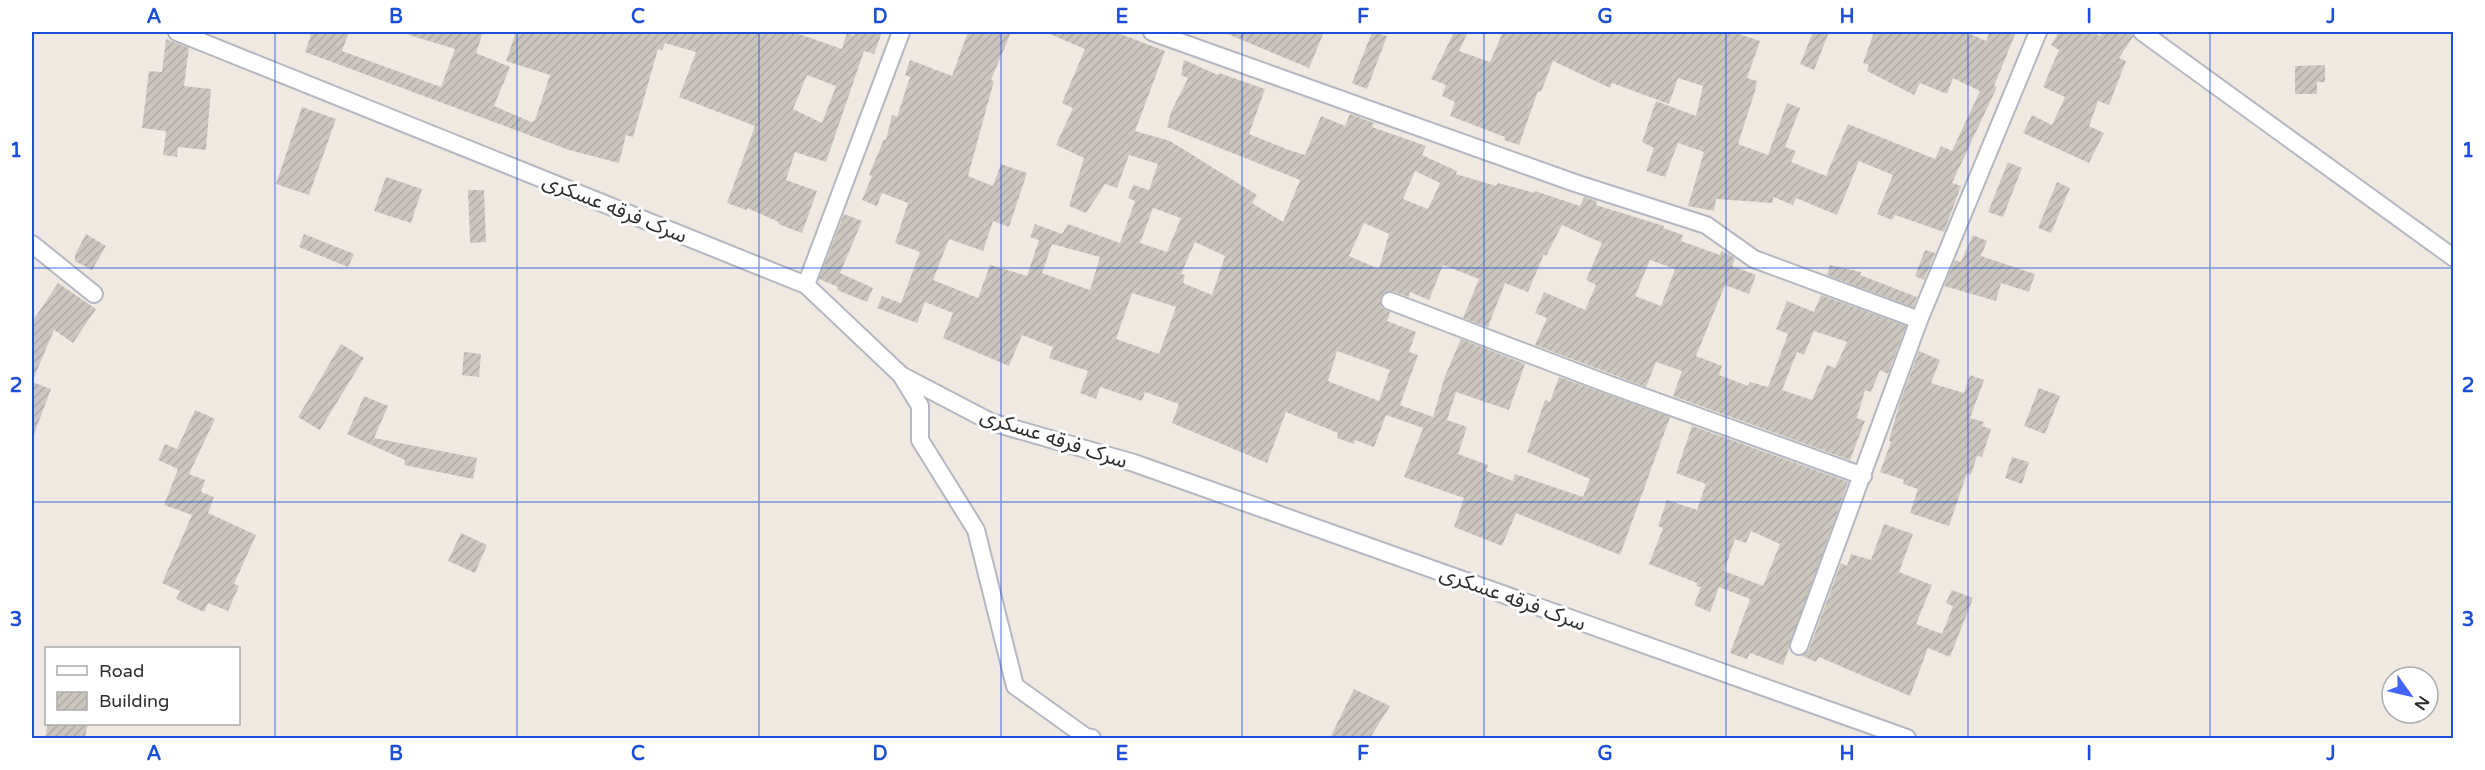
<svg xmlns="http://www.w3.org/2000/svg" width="2485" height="770" font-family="'Varela Round','Noto Sans Arabic',sans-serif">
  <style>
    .building { fill: url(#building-hatch); fill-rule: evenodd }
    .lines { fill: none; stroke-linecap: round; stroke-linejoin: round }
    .minor-casing { stroke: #b4b7c1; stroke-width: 20 }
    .minor { stroke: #fff; stroke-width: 16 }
    .grid { fill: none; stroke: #1d4ed8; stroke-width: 1.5; stroke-opacity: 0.55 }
    .labels { text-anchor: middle; stroke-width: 6; stroke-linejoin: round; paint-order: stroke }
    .street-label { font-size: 21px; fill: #2e2e2e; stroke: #fff }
    .neatline { fill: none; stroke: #1d4ed8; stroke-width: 2 }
    .grid-label { font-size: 20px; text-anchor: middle; font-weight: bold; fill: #1d4ed8 }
  </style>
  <defs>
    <pattern id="building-hatch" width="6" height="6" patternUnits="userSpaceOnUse" patternTransform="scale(1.5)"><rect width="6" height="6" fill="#cbc7bf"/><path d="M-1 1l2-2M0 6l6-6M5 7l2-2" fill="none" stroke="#afaba4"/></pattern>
  </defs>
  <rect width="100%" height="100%" fill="#efe9e1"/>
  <g class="building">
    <path d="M312 32H349L342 51 441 87 455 49 409 35V32H483L476 53 510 67 494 106 531 122 535 120 550 75 506 61 516 32H793L842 49 847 33 854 36 855 32H882L874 54 864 51 826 162 795 152 786 180 817 191 802 233 778 224 779 222 747 208V210L727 203 755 126 679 97 696 52 665 43 662 50 658 49 633 137 626 135 619 163 569 150 305 52ZM807 75 836 86 822 123 793 109Z"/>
    <path d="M968 32H1011L991 80 994 81 968 176 993 186 1001 164 1027 173 1009 227 993 221 983 251 949 239 933 280 978 298 990 265 1027 276 1039 240 1030 237 1035 224 1062 234 1068 224 1120 243 1135 201 1128 198 1133 185 1149 190 1158 164 1129 155 1117 188 1105 184 1086 213 1069 206 1084 158 1056 145 1073 108 1062 103 1085 49 1045 32H1115L1165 51 1135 131 1170 141 1257 195 1252 203 1283 222 1300 180 1167 127 1171 112 1188 78 1181 75 1184 60 1218 75 1219 73 1265 89 1249 134 1289 150 1305 155 1321 116 1345 126 1350 114 1374 123 1372 127 1426 146 1422 155 1457 171 1456 174 1496 186 1498 183 1535 193V191L1580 206 1584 197 1597 201 1596 205 1664 226 1663 228 1683 235 1681 241 1720 255 1721 251 1728 254 1735 258 1732 266 1756 275 1749 294 1725 285 1696 356 1722 366 1719 375 1748 386 1750 382 1768 387 1788 334 1776 329 1787 301 1814 312 1821 295 1906 326 1888 374 1880 370 1871 392 1865 390 1857 418 1865 421 1850 460 1673 396 1682 371 1656 362 1646 387 1535 345 1547 318 1535 313 1544 292 1585 310 1596 285 1586 280 1602 243 1562 225 1546 256 1544 254 1528 292 1505 283 1488 327 1463 318 1479 279 1443 265 1429 300 1410 292 1409 297 1393 291 1384 293 1380 302 1382 308 1390 312 1387 321 1416 332 1409 352 1418 355 1400 405 1433 417 1445 376 1461 339 1525 364 1509 410 1456 392 1447 420 1467 427 1458 454 1488 465 1486 471 1513 481 1515 474 1583 497 1590 479 1527 452 1545 400 1550 402 1559 377 1670 417 1620 555 1516 513 1502 546 1454 527 1464 498 1404 477 1423 428 1386 415 1374 447 1355 440 1354 444 1337 438 1338 433 1286 412 1267 463 1172 423 1179 404 1145 392 1142 401 1100 387 1096 399 1080 393 1088 371 1049 358 1053 347 1022 335 1009 366 943 338 953 313 925 302 917 323 877 308 882 296 901 303 920 252 895 243 908 203 882 193 877 206 862 200 872 176 869 175 884 139 886 140 892 115 897 117 910 77 905 75 910 60 952 76ZM1415 171 1440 183 1428 209 1403 199ZM1153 208 1181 218 1167 252 1140 243ZM1364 223 1389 234 1379 269 1349 256ZM1195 242 1225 256 1212 295 1183 283 1185 275 1181 274ZM1052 244 1100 257 1090 290 1042 273ZM1650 260 1675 269 1661 306 1635 296ZM1132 293 1176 307 1159 354 1116 339ZM1814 331 1847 342 1835 368 1827 365 1812 400 1782 390 1797 352 1804 355ZM1337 351 1390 370 1379 401 1328 381Z"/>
    <polygon points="1223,32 1324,32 1309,68"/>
    <polygon points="1372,32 1387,36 1367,89 1352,83"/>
    <polygon points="1454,32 1468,32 1459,51 1490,62 1503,32 1733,32 1760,41 1747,78 1757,81 1755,91 1738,144 1768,155 1787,103 1800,108 1785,147 1796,151 1791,162 1826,176 1848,124 1935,159 1941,146 1952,151 1980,91 1953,78 1947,94 1920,83 1914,95 1867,71 1869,65 1863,63 1874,32 1966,32 1986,41 1990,32 2016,32 1994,86 1997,87 1952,183 1961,186 1944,232 1895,215 1892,220 1877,214 1893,175 1859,161 1837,215 1796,198 1793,205 1773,197 1773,203 1716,199 1714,211 1688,206 1704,152 1678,143 1665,177 1646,171 1654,148 1642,142 1656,101 1696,116 1703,86 1678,78 1669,104 1612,83 1610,88 1553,61 1541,92 1538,91 1519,145 1504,140 1505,137 1450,116 1455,102 1442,96 1446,85 1431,79"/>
    <polygon points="1813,32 1829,32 1814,70 1800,64"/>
    <polygon points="2059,32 2092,32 2100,36 2103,32 2132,32 2133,37 2119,58 2126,61 2109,105 2098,101 2089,126 2104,133 2089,163 2023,133 2032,115 2052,125 2065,97 2043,87 2059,50 2051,45"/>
    <polygon points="166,39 189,48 184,86 211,89 206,150 178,147 177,157 163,155 166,131 142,128 149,71 162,72"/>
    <polygon points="2325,65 2325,82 2317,82 2317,94 2295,94 2295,66"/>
    <polygon points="302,107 336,119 309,195 276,184"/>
    <polygon points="2008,162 2022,168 2003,217 1988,212"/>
    <polygon points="386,177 422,189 411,223 374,211"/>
    <polygon points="2057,182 2070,188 2051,233 2038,228"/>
    <polygon points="468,190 484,190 486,242 470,243"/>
    <polygon points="844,214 862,221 840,273 873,288 867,302 837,290 838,287 819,279"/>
    <polygon points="86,234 106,246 92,270 75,261 75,255"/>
    <polygon points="304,234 354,254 348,267 299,247"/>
    <polygon points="1973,235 1987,241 1981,256 2035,274 2029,292 2001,283 1996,301 1944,286 1955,260 1961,262"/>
    <polygon points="1925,250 1935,253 1924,280 1915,276"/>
    <polygon points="1830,265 1861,272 1860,275 1917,297 1913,307 1827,275"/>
    <polygon points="58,283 96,309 73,343 54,330 32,382 51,389 33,437 32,436 32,322"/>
    <polygon points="341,344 364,358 320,430 298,417"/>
    <polygon points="1919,351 1940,360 1931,383 1964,393 1970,375 1984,380 1970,418 1984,422 1982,426 1991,429 1982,457 1977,456 1971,475 1967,473 1949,526 1910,513 1918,489 1903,484 1904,480 1880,472 1891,442 1889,440 1900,402"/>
    <polygon points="464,352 481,354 479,377 462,375"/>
    <polygon points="2039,388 2060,396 2045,434 2024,426"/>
    <polygon points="364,396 388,406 374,438 477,458 473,479 404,465 405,460 347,434"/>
    <polygon points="195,410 215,419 189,474 205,480 201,492 214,497 208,513 256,535 234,584 239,586 228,611 208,603 204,612 176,599 180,591 162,583 192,515 164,505 178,469 158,460 165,444 177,449"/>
    <path d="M1692 426 1848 482 1783 665 1750 653 1747 659 1730 653 1750 599 1719 587 1710 612 1694 605 1701 587 1696 586 1697 583 1649 564 1663 528 1658 526 1667 500 1697 510 1706 484 1676 473ZM1751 531 1780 544 1763 586 1724 571 1735 539 1746 543Z"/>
    <polygon points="2012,457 2029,462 2022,484 2005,478"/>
    <polygon points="1884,524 1913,534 1899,572 1932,585 1916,624 1942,634 1953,606 1946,603 1952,590 1973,598 1950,657 1928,648 1910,696 1819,657 1816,662 1802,656 1809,650 1841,563 1847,566 1851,554 1871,560"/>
    <polygon points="461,533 487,545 475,573 448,561"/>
    <polygon points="1354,689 1390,706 1370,738 1330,738"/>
    <polygon points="48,723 88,723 85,738 45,738"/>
  </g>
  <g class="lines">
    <g class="minor-casing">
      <g id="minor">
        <polyline points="177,32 806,285 901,375 991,422 1134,463 1907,738"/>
        <polyline points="1152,32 1575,183 1706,225 1754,259 1919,320"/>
        <polyline points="2142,32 2454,258"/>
        <polyline points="32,244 94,294"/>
        <polyline points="806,285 901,32"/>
        <polyline points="1390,301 1605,383 1863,476"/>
        <polyline points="901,375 920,406 920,440 976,530 1015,686 1086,737 1092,738"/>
        <polyline points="1799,646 1919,320 2038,32"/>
      </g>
    </g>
    <use href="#minor" class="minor"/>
  </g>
  <path class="grid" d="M275 32V738M517 32V738M759 32V738M1001 32V738M1242 32V738M1484 32V738M1726 32V738M1968 32V738M2210 32V738M32 268H2454M32 502H2454"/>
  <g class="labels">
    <g class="street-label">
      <text transform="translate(615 208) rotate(22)" y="7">سرک فرقه عسکری</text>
      <text transform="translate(1054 438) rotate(18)" y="7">سرک فرقه عسکری</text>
      <text transform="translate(1513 598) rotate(20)" y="7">سرک فرقه عسکری</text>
    </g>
  </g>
  <rect width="2485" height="770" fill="none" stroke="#ffffff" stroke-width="66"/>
  <rect x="45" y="647" width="195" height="78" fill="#ffffff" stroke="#ababab" stroke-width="1.5"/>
  <rect x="57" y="666" width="30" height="9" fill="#ffffff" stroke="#ababab" stroke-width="1.5"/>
  <text x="99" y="677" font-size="18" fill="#2e2e2e">Road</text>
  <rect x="57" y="692" width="30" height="18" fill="url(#building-hatch)" stroke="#ababab" stroke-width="1.5"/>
  <text x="99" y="707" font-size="18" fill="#2e2e2e">Building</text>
  <g transform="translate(2410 695) rotate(124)"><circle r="28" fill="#ffffff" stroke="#ababab" stroke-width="1.5"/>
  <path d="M0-4.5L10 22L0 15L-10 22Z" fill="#4264fb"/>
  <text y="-9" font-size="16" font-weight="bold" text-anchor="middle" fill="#2e2e2e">N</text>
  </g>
  <rect x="33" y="33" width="2419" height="704" class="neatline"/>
  <g class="grid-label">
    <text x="154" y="23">A</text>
    <text x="396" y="23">B</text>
    <text x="638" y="23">C</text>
    <text x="880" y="23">D</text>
    <text x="1122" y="23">E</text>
    <text x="1363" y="23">F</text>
    <text x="1605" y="23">G</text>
    <text x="1847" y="23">H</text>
    <text x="2089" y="23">I</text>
    <text x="2331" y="23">J</text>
    <text x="16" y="157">1</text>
    <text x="2468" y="157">1</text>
    <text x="16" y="392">2</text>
    <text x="2468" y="392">2</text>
    <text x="16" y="626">3</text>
    <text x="2468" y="626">3</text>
    <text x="154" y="760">A</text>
    <text x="396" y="760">B</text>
    <text x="638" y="760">C</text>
    <text x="880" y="760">D</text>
    <text x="1122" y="760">E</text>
    <text x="1363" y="760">F</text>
    <text x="1605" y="760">G</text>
    <text x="1847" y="760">H</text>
    <text x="2089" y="760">I</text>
    <text x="2331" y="760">J</text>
  </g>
</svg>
